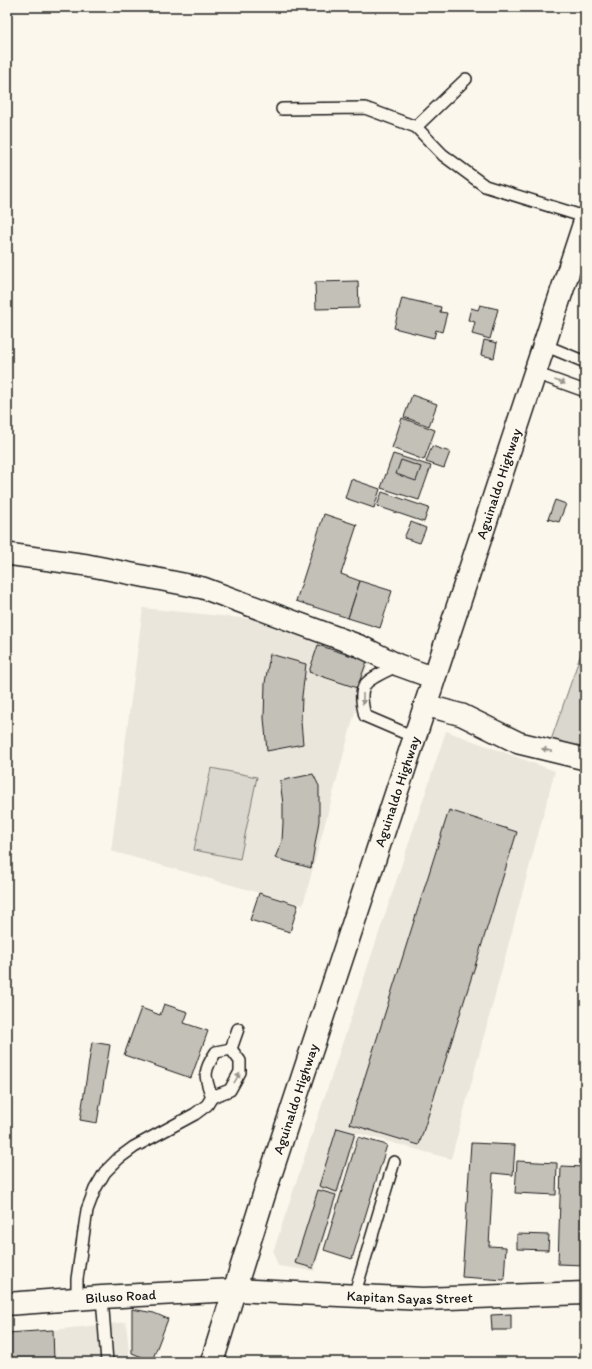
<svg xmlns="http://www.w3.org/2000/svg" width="592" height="1369" font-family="Itim,sans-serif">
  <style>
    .built { fill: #eae6dc }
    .green { fill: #dad7ce; stroke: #7b7a75 }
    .building { fill: #c3c0b8; stroke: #1c1c1c }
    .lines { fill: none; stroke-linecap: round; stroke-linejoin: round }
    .service-casing { stroke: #1c1c1c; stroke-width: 14 }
    .minor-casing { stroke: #1c1c1c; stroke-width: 24 }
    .tertiary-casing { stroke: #1c1c1c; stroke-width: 25 }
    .secondary-casing { stroke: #1c1c1c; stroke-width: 25 }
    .primary-casing { stroke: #1c1c1c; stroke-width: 25 }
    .service { stroke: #fbf7ec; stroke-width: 11 }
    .minor { stroke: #fbf7ec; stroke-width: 21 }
    .tertiary { stroke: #fbf7ec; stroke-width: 22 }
    .secondary { stroke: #fbf7ec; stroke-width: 22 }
    .primary { stroke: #fbf7ec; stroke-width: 22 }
    .oneway { fill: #97948e }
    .labels { text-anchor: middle; stroke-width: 3; stroke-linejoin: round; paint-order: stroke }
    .street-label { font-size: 14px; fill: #1c1c1c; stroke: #fbf7ec }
  </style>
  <rect width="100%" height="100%" fill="#fbf7ec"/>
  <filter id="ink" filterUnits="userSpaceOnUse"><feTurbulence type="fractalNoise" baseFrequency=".025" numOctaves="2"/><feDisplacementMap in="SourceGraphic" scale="8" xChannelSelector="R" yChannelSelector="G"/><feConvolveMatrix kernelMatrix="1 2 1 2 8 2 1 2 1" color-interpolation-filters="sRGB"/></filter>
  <g filter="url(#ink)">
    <g class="built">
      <polygon points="143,608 272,621 369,660 303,905 111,851"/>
      <polygon points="446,731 555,771 451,1159 357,1133 314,1271 278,1266 273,1252"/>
      <polygon points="126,1322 130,1362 7,1362 53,1330"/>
    </g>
    <g class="green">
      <polygon points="585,642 585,751 550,743"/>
      <polygon points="211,768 257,777 240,859 194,850"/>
    </g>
    <g class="building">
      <polygon points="358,281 359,308 316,309 315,282"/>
      <polygon points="402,298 441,307 440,312 447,313 442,332 436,330 434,338 394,328"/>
      <polygon points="480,305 498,309 490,339 472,334 475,322 468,320 471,308 478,310"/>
      <polygon points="484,340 497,343 494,358 481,355"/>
      <polygon points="412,395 437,404 429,426 404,417"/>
      <polygon points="402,418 435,430 424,460 392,448"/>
      <polygon points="432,446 450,452 444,468 426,462"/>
      <polygon points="393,454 431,466 419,500 381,488"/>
      <polygon points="401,460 421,467 416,481 396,474"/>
      <polygon points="351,479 380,489 374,508 345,498"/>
      <polygon points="382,492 429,508 424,522 377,506"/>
      <polygon points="555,500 566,504 559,522 548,519"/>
      <polygon points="324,514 357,525 341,574 360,581 348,618 296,601"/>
      <polygon points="411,522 426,528 420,543 404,538"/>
      <polygon points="360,581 392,591 380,628 348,618"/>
      <polygon points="318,645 367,661 357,688 309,672"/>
      <polygon points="270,654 306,664 302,696 301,722 303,744 267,751 264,718 265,683"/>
      <polygon points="313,774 319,786 319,821 311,868 275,858 282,841 283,823 283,804 280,781"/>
      <polygon points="449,810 517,832 419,1145 350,1124"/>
      <polygon points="259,893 298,905 290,932 250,920"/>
      <polygon points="164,1004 188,1012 184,1023 208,1031 191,1078 124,1055 141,1008 160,1015"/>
      <polygon points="92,1042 110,1045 97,1123 80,1120"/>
      <polygon points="337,1128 355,1133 337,1192 319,1186"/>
      <polygon points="358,1137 387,1145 352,1259 324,1250"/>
      <polygon points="471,1143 515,1145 513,1175 493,1173 489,1246 506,1247 504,1280 462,1277"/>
      <polygon points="517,1161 557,1163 556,1195 515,1193"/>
      <polygon points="561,1166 585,1167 585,1265 558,1264"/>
      <polygon points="318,1190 336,1195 313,1268 295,1263"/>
      <polygon points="517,1234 549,1235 548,1250 517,1249"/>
      <polygon points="132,1309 154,1313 168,1319 152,1361 132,1353"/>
      <polygon points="511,1314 511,1330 492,1330 491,1315"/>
      <polygon points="53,1330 54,1362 7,1362 7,1333"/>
    </g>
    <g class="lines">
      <g class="service-casing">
        <g id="service">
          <polyline points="282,109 365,108 416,127 443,155 485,186 585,217"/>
          <polyline points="416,127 466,79"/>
          <polyline points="544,345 585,362"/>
          <polyline points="535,373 585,391"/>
          <path d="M398 665C390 670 370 677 365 685 359 693 363 707 365 716L414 737"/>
          <polyline points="231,1049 238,1029"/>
          <path d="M212 1097C204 1076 203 1071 216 1052L231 1049"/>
          <polyline points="354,1296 394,1162"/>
          <polyline points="102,1297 107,1362"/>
          <polyline points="77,1299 77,1279 87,1210 95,1189 105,1172 119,1158 134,1147 195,1114 207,1105 212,1097 230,1090 240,1072 240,1061 231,1049"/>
        </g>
      </g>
      <g class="minor-casing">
        <g id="minor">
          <polyline points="7,554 87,565 203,588 360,646 398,665 434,678"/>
          <polyline points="425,705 462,715 519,743 585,759"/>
        </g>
      </g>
      <g class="tertiary-casing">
        <g id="tertiary">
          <path id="s1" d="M7 1304 102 1297 234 1290"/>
        </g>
      </g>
      <g class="secondary-casing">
        <g id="secondary">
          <path id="s2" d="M234 1290 423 1299 585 1293"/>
        </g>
      </g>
      <g class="primary-casing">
        <g id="primary">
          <path id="s3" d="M212 1362 268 1182 585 221"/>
        </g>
      </g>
      <use href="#service" class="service"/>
      <use href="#minor" class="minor"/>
      <use href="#tertiary" class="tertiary"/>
      <use href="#secondary" class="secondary"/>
      <use href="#primary" class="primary"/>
    </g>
    <defs><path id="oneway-solid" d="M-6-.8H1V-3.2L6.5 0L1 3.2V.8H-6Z"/></defs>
    <g class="oneway">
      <use href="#oneway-solid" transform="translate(560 382) rotate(20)"/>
      <use href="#oneway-solid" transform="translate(363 699) rotate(90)"/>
      <use href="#oneway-solid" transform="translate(547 750) rotate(-166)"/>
      <use href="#oneway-solid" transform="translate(237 1078) rotate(-59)"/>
    </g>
  </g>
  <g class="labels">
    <g class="street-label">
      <text dy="5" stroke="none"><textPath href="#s3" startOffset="924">Aguinaldo Highway</textPath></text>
      <text dy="5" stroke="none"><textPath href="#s3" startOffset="600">Aguinaldo Highway</textPath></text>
      <text dy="5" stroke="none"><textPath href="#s3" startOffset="276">Aguinaldo Highway</textPath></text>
      <text dy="5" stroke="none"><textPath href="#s1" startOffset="114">Biluso Road</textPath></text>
      <text dy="5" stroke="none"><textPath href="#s2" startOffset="176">Kapitan Sayas Street</textPath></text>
    </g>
  </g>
  <rect width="592" height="1369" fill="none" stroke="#fbf7ec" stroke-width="24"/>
  <rect x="12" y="12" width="568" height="1345" fill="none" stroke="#1c1c1c" stroke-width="1.5" filter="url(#ink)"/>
</svg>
